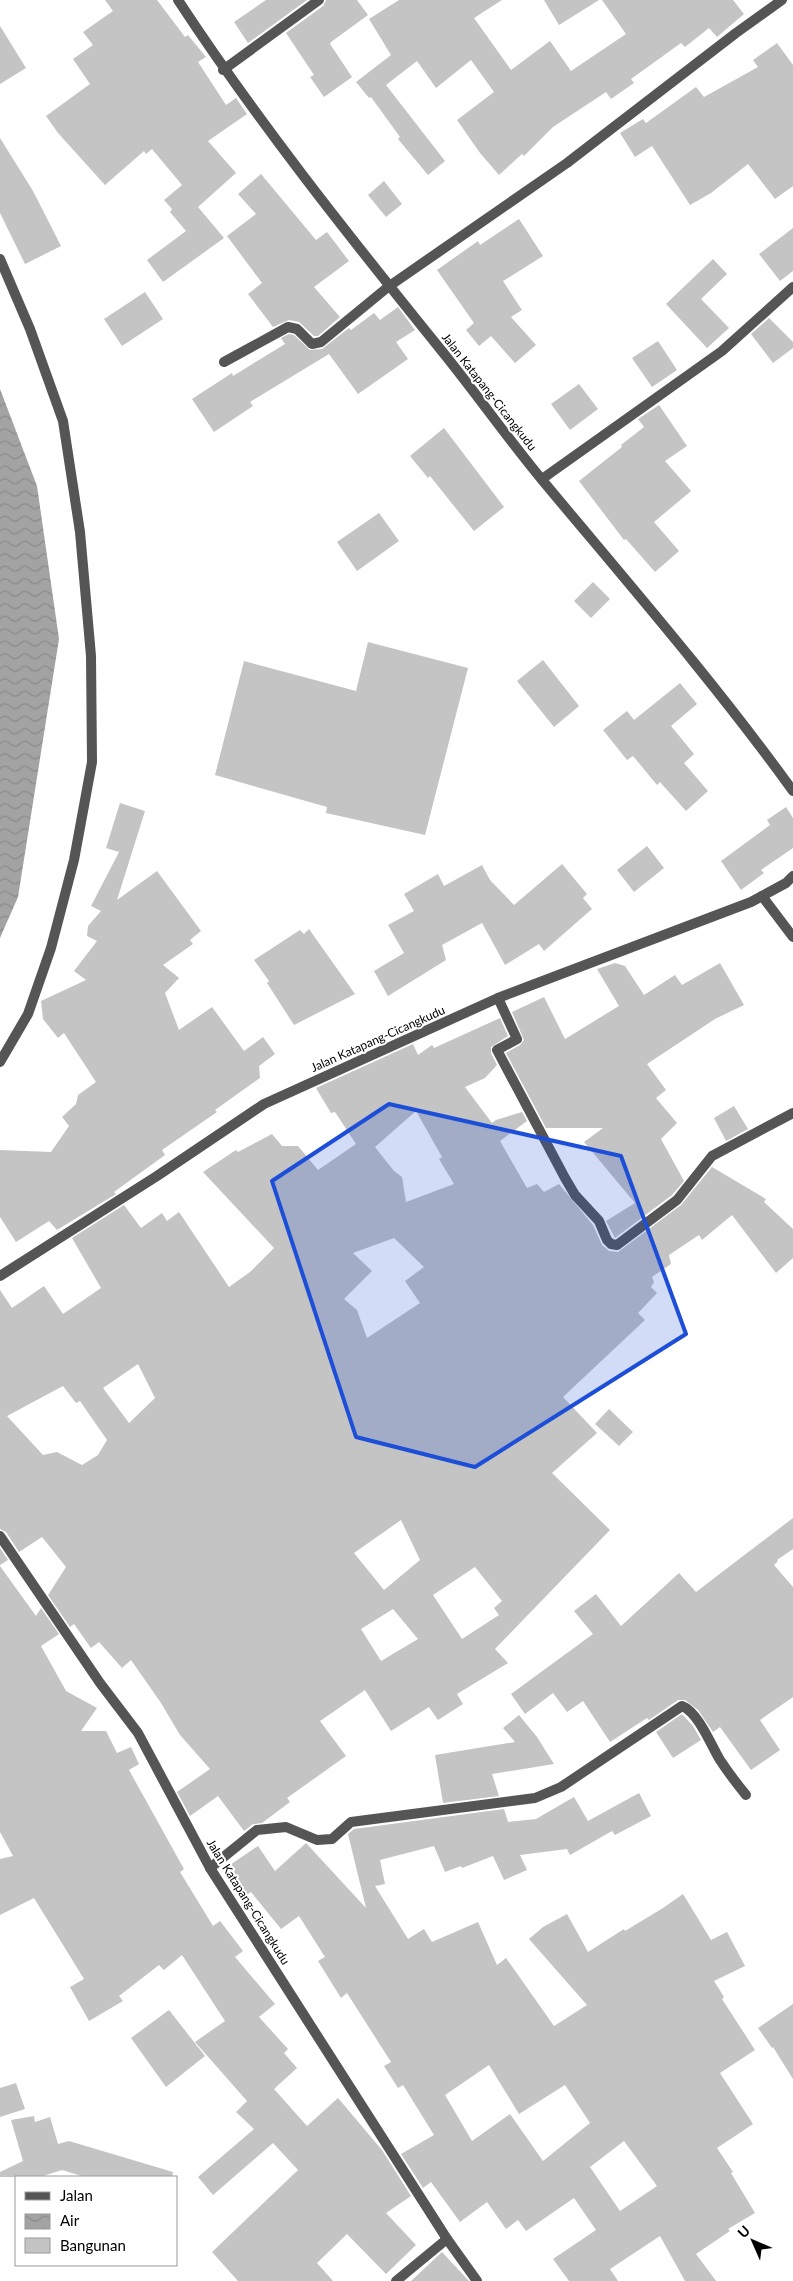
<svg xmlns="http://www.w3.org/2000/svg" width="793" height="2281" font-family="Lato,sans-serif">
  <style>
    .water { fill: url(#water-waves) }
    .building { fill: #c4c4c4; fill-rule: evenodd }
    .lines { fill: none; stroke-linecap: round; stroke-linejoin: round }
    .minor { stroke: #555; stroke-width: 10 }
    .tertiary { stroke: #555; stroke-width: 10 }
    .marked { fill: #1d4ed8; fill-opacity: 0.2; stroke: #1d4ed8; stroke-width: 4; stroke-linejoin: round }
    .labels { text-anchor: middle; stroke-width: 4; stroke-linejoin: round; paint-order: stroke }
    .street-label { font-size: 12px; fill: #000; stroke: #fff }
  </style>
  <defs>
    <pattern id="water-waves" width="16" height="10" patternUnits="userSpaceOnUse" patternTransform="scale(1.25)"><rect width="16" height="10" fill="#a3a3a3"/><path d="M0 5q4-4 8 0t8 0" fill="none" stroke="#8b8b8b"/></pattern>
  </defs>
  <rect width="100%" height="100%" fill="#fff"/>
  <polygon class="water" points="0,389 37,486 59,639 18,897 0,938"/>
  <g class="building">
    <polygon points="105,0 157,0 185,37 188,35 206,57 198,62 226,105 236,98 247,114 208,141 236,173 198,207 224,238 163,282 147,260 186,231 170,212 172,209 164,200 182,185 152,149 146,154 144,151 105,185 58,133 46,116 90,84 73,59 93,45 83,32 113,11"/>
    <polygon points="266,0 307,0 248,43 234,22"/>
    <polygon points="326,0 357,0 368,15 331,42 330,44 352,77 324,97 310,77 314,75 286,33 323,6"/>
    <polygon points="399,0 502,0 474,18 511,70 550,41 571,71 626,34 602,0 733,0 744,14 717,37 709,28 685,47 681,43 631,79 634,83 611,99 606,92 553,127 524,156 522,154 499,175 480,153 457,120 494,92 471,60 436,88 417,61 386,85 445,161 428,175 398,139 400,137 371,97 369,98 356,82 391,55 369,19"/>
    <polygon points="544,0 599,0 559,25"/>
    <polygon points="0,26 26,68 0,84"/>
    <polygon points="777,43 793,65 793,186 775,199 748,164 711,193 690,205 652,146 635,157 620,133 643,119 646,123 696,87 704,97 758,67 753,60"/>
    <polygon points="0,138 33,191 61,246 25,264 0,213"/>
    <polygon points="261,174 316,240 327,232 349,261 314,287 340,317 318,336 314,336 299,322 289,320 273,327 248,294 262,283 227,236 256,214 238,194"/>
    <polygon points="384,181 402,204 386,217 368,195"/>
    <polygon points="519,219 543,256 503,281 522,310 511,317 536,345 515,363 491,336 479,346 466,330 474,323 437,270 478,241 480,245"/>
    <polygon points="793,228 793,271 780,281 759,254"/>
    <polygon points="713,259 727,274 701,299 729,328 707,348 666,304"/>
    <polygon points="145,292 163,319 122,346 104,319"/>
    <polygon points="398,307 415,330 396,342 408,359 358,394 329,354 250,402 253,406 214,432 192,399 232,373 233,376 285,344 281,338 289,334 294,335 310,350 322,349 349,328 351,330 374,313 380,320"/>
    <polygon points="769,318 793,342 793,348 773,363 751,334"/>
    <polygon points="658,341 677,370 652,387 632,358"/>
    <polygon points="579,384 598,409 570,430 551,404"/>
    <polygon points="659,405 687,446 665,461 691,491 654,522 679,551 655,572 626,539 624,540 579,481 622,447 621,445 644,427 638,419"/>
    <polygon points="444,428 504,507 474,531 430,476 428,478 410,456"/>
    <polygon points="379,513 399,541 357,571 337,542"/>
    <polygon points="593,582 610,599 591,618 574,601"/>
    <polygon points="368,642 468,668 425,835 326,813 327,807 215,775 244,661 356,691"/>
    <polygon points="543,660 579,706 554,727 517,681"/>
    <polygon points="680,683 697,704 671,726 694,754 684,763 708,791 686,811 660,782 657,785 633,756 627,760 603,730 627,711 634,720"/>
    <polygon points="120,803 145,811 117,900 157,871 201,931 190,940 193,944 163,965 179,978 165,993 179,1030 212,1007 244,1051 263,1037 275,1054 259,1066 260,1078 215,1110 217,1112 162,1150 165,1155 114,1192 116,1194 57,1230 49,1221 16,1242 0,1217 0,1150 51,1152 69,1126 62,1117 76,1104 78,1095 96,1082 64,1033 58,1038 43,1019 41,1001 86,980 74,971 97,941 87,936 88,926 101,911 91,906 119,852 106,848"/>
    <polygon points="786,807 793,818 793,848 761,870 764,873 741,890 721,861 770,825 767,820"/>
    <polygon points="647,846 664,868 634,892 617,870"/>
    <polygon points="562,864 587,894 583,898 592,909 544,951 539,944 505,965 482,923 442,945 446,960 388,996 374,971 404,953 388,925 414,911 404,894 438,874 444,886 482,865 490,880 514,905"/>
    <polygon points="309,929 355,994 294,1025 267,983 269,981 254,960 300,930 304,934"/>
    <polygon points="615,963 625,966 644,995 675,975 682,985 720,963 744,1005 715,1019 647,1064 666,1090 656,1098 677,1123 661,1139 684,1181 672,1195 615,1238 606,1221 635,1203 584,1142 603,1128 546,1128 506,1053 520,1045 524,1040 512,1012 544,997 565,1039 619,1006 597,969"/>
    <path d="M500 1018 508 1036 491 1047V1053L497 1065 485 1078 465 1087 492 1123 496 1120 522 1112 527 1121 500 1141 527 1188 537 1184 544 1192 559 1184 593 1225 602 1245 609 1251 618 1252 681 1205 712 1167 766 1199 764 1202 793 1229V1258L776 1273 732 1215 702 1240 699 1235 669 1255 671 1264 652 1277 654 1282 651 1287 657 1293 638 1313 645 1320 563 1397 597 1433 552 1473 610 1530 495 1649 508 1663 457 1694 463 1704 438 1720 429 1707 391 1731 365 1690 320 1721 346 1756 287 1798 290 1802 262 1823 253 1824 244 1831 218 1796 190 1816 177 1792 210 1769 180 1735 161 1703 131 1660 122 1668 99 1642 91 1648 74 1624 70 1627 48 1595 66 1567 42 1537 19 1552 6 1532 0 1529V1290L12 1308 44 1286 63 1314 101 1288 72 1238 124 1205 141 1228 162 1213 167 1221 179 1212 229 1287 250 1272 274 1248 203 1172 236 1150 238 1152 272 1134 282 1146H298L318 1170 356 1144 335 1112 331 1113 316 1088 413 1044 418 1055 432 1045 434 1048ZM416 1111 442 1157 439 1159 454 1184 406 1202 402 1177 394 1171 375 1147ZM394 1238 424 1267 405 1281 420 1303 367 1338 357 1310 344 1299 372 1271 353 1253ZM138 1364 155 1398 129 1423 103 1388ZM63 1386 76 1403 80 1401 107 1440 98 1455 82 1465 57 1452 43 1455 7 1416ZM401 1520 420 1560 384 1590 354 1553ZM475 1567 502 1601 494 1608 499 1615 462 1639 433 1595ZM393 1609 418 1639 381 1661 361 1629Z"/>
    <polygon points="734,1106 748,1129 726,1141 714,1118"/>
    <polygon points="609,1409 633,1432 619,1446 595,1424"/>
    <polygon points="793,1518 793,1549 777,1560 778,1561 774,1565 793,1587 793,1697 760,1720 780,1750 751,1770 720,1727 713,1732 698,1710 685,1700 678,1700 649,1720 647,1718 610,1742 583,1701 567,1712 553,1693 525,1714 511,1694 593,1634 574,1611 596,1594 621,1626 679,1573 696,1592"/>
    <polygon points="0,1548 8,1560 0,1565"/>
    <polygon points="0,1566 36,1616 41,1608 59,1634 41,1646 66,1691 97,1708 81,1731 106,1731 117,1753 131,1747 139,1764 129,1770 184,1869 180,1872 213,1926 220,1921 243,1951 235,1957 275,2004 259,2017 288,2049 284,2053 297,2068 274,2089 307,2126 338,2098 382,2150 411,2196 386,2213 416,2245 386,2274 347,2234 317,2263 333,2281 238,2281 212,2252 298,2170 273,2143 213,2195 198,2177 254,2129 236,2112 247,2101 195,2042 225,2021 182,1955 164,1970 159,1965 119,1996 123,2001 89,2021 70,1987 84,1979 34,1898 0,1915 0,1859 13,1856 0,1832"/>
    <polygon points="682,1714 693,1726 701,1740 673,1758 656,1732"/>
    <polygon points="519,1715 537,1737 554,1764 492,1774 499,1796 443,1803 435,1755 515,1742 503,1728"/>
    <path d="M639 1793 651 1816 615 1835 612 1831 570 1855 567 1849 520 1855 527 1870 504 1880 493 1856 462 1868 461 1866 445 1872 434 1846 380 1860 385 1884 375 1886 408 1939 424 1929 432 1942 478 1922 497 1965 506 1958 554 2026 587 2005 529 1939 543 1927 567 1914 588 1952 624 1929 625 1931 663 1908 683 1894 711 1940 727 1932 745 1966 714 1981 724 1997 722 1999 755 2050 720 2073 753 2124 717 2148 733 2172 731 2173 755 2213 728 2229 730 2231 696 2254 716 2281H685L660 2236 610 2269 618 2281H569L553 2259 596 2230 574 2198 526 2231 518 2220 506 2229 487 2202 460 2222 431 2182 423 2188 401 2154 434 2135 403 2085 398 2088 384 2066 391 2062 347 1993 341 1998 318 1961 325 1957 299 1916 281 1929 251 1892 246 1895 227 1867 258 1846 275 1871 306 1843 366 1908 348 1834 354 1829 504 1809 508 1822 536 1819 574 1797 588 1821ZM489 2065 519 2114 565 2085 590 2123 543 2161 510 2114 472 2141 445 2095ZM624 2141 657 2186 620 2211 590 2167Z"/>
    <polygon points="793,2004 793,2079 773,2047 772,2048 758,2028"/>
    <polygon points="169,2010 205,2056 166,2087 131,2038"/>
    <polygon points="16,2083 25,2109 0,2117 0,2088"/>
    <polygon points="34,2116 35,2122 50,2117 58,2144 69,2141 173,2172 172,2177 85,2177 62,2170 40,2177 0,2177 0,2172 23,2161 11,2120"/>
    <polygon points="442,2252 469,2281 411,2281"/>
  </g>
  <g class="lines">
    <g class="minor">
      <polyline points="223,70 319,0"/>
      <polyline points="0,259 30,329 63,421 80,532 91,656 92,762 74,860 51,948 28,1014 0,1062"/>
      <polyline points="224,362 288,327 297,329 312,344 321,342 388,287 567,163 736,33 782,0"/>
      <polyline points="542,479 722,351 793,287"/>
      <polyline points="762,896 793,937"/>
      <polyline points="498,998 517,1039 497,1050 565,1178 575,1195 599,1221 607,1240 611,1244 617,1245 677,1200 712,1156 793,1113"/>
      <path d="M210 1868 257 1830 286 1827 317 1840 332 1839 351 1822 535 1798 561 1787 682 1706C698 1712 711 1745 720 1760 728 1772 737 1784 746 1795"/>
      <polyline points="396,2281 447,2239"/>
    </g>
    <g class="tertiary">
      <path d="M178 0C258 122 349 236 441 350 476 393 508 439 543 481 628 583 715 683 793 791"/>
      <polyline points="0,1276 157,1176 264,1104 498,998 751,902 786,883 793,876"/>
      <polyline points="0,1536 100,1683 138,1733 210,1868 447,2239 477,2281"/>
    </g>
  </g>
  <path class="marked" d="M389 1104 621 1156 686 1334 475 1467 356 1437 272 1181Z"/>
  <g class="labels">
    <g class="street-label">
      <text transform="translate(489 392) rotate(52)" y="4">Jalan Katapang-Cicangkudu</text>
      <text transform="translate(378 1039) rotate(-24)" y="4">Jalan Katapang-Cicangkudu</text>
      <text transform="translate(248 1902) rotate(58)" y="4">Jalan Katapang-Cicangkudu</text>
    </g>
  </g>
  <rect x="15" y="2176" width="162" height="90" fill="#ffffff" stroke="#999999"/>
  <rect x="25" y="2192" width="25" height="8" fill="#555555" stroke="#999999"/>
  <text x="60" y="2201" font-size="15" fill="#000000">Jalan</text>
  <rect x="25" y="2214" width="25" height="15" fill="url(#water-waves)" stroke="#999999"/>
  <text x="60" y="2226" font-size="15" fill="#000000">Air</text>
  <rect x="25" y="2238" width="25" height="15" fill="#c4c4c4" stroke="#999999"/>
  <text x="60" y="2251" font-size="15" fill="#000000">Bangunan</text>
  <g transform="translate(753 2241) rotate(315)" stroke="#ffffff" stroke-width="4" paint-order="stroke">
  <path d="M0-4L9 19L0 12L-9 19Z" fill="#000000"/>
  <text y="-8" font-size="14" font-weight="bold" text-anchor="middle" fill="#000000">U</text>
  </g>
</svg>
